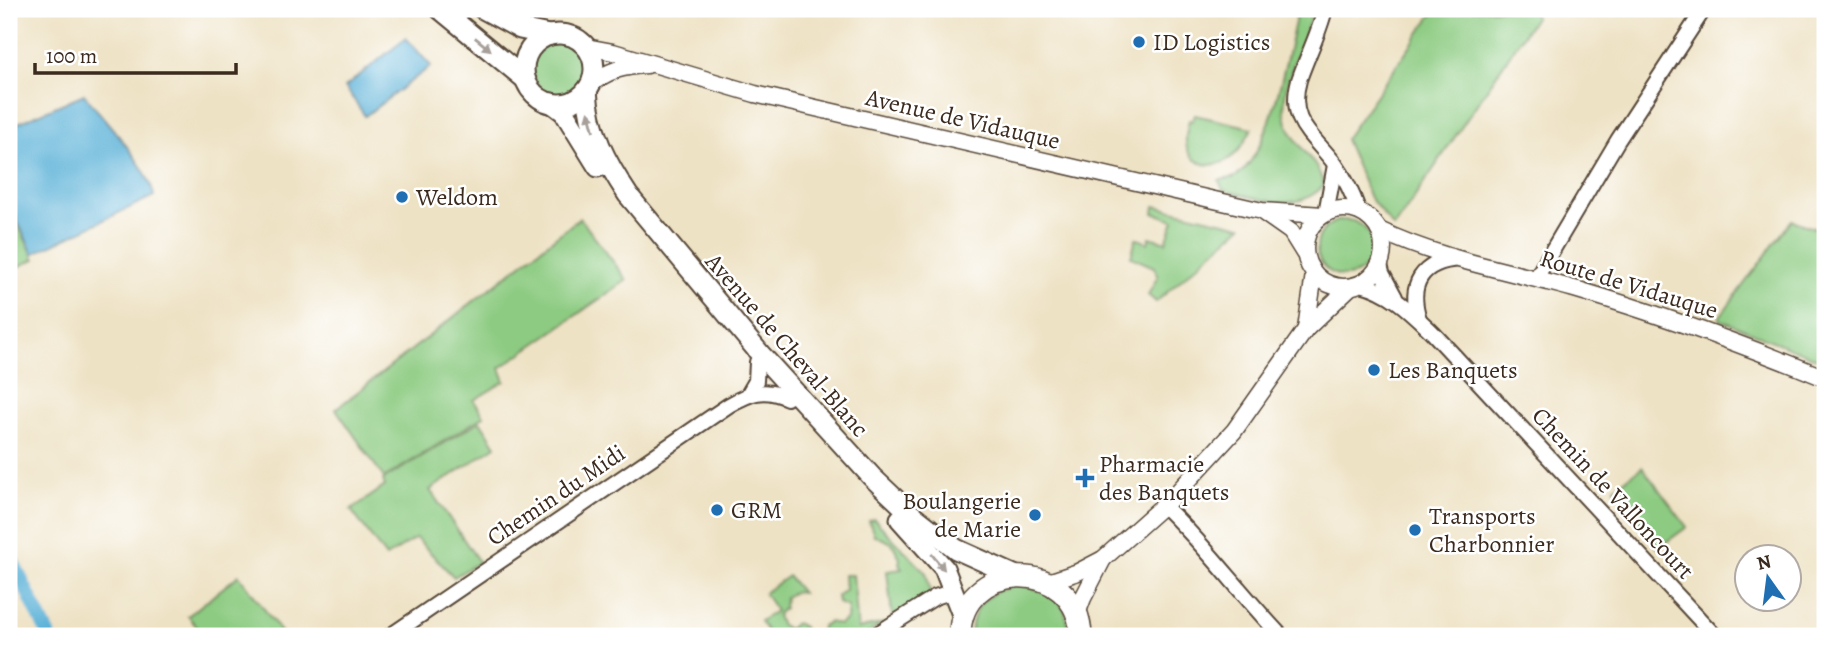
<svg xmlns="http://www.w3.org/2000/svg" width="1834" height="645" font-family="Alegreya,serif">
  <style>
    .green { fill: #8ccb81; stroke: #647a50; stroke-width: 2 }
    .water { fill: #5ab1d7; stroke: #4a6e7a; stroke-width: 2 }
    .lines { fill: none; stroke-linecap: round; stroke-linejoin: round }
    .canal { stroke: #5ab1d7; stroke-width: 14 }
    .minor-casing { stroke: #564637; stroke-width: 18 }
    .tertiary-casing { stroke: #564637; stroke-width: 19 }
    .secondary-casing { stroke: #564637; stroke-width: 23 }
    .primary-casing { stroke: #564637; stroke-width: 24 }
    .minor { stroke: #fff; stroke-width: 14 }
    .tertiary { stroke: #fff; stroke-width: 16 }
    .secondary { stroke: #fff; stroke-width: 19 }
    .primary { stroke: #fff; stroke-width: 21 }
    .oneway { fill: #a79f9a }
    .poi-dot { fill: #1f6fb2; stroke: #fff; stroke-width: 2.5 }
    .labels { text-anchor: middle; stroke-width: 5; stroke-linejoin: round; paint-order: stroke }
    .poi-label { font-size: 24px; fill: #3b2a1e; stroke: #fff; text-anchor: start }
    .street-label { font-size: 24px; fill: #3b2a1e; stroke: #fff }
  </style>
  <rect width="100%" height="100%" fill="#fff"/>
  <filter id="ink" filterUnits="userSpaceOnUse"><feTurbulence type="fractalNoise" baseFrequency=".0143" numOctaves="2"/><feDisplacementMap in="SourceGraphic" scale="14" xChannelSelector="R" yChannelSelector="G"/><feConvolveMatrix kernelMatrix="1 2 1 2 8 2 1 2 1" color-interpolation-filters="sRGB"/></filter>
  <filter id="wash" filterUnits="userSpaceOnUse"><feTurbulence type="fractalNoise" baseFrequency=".00686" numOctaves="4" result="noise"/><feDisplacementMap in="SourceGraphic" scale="28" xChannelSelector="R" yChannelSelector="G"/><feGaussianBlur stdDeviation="1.57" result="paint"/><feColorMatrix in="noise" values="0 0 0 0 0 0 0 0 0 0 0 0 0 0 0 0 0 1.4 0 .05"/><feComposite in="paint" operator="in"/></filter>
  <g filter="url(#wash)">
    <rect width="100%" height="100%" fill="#eee2c4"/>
    <g class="green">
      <path d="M1298 9H1313C1305 44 1271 95 1290 130 1300 150 1319 163 1324 185 1296 216 1258 198 1223 190L1219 180C1224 179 1231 179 1235 177 1271 156 1288 49 1298 9Z"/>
      <polygon points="1436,9 1532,9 1535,17 1394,228 1370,198 1345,139"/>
      <circle cx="559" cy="69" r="27"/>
      <path d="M1195 115 1252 128C1246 140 1240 152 1229 159 1209 172 1184 162 1186 137 1186 132 1188 126 1189 120L1192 121Z"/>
      <polygon points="1155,206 1242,226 1156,302 1148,295 1158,276 1154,267 1131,257 1136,238 1148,243 1150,237 1166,242 1174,220 1154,213"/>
      <polygon points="9,207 35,259 9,271"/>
      <polygon points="580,218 627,280 500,368 505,381 474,400 484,416 384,478 336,409"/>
      <circle cx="1345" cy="248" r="28"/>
      <polygon points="1792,220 1825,232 1825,362 1718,319"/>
      <polygon points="480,421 496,446 430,490 479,562 454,577 416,538 386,557 351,510 385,486 383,480"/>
      <polygon points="1642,467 1687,527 1658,548 1614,488"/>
      <polygon points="874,519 926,573 931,595 894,618 892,615 887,571 902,569 899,564 900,558 892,543 874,535 869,521"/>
      <polygon points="239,575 284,636 204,636 188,616"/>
      <polygon points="844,575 853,575 858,629 884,623 864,636 821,636 822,626 830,622 839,625 847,619 848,607 838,603 837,596 845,590"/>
      <polygon points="788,576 802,593 794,592 785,597 784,608 777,615 780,624 788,629 796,623 803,627 806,636 770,636 760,621 776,611 764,593"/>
      <path d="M1022 584C1059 598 1063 596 1071 636H971C971 603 992 589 1022 584Z"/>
    </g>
    <g class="water">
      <polygon points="406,38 431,66 365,116 345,87"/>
      <path d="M84 94C104 120 149 166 154 196L33 254 9 202V127Z"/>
    </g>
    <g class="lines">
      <polyline class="canal" points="9,554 49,636"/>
    </g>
  </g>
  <g filter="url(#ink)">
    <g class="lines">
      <g class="minor-casing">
        <g id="minor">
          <path d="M1325 9C1319 34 1307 56 1299 80 1287 122 1313 135 1335 164 1346 179 1353 195 1359 212"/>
          <polyline points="1326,213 1335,165"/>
          <polyline points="1380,265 1382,273 1395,297"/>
          <polyline points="1536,278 1618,140 1704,9"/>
          <path d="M1361 284C1392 292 1411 312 1433 333L1715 636"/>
          <path d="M1419 319C1408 284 1421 262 1459 259"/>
          <polyline points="749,393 756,381 757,362"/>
          <path d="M1164 506C1206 546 1241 594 1281 636"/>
          <path d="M390 636 729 405C750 393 764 387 787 398"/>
          <polyline points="874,636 935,597 954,591"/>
        </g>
      </g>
      <g class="tertiary-casing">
        <g id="tertiary">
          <polyline points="586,47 613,52 755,94 1262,211 1323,215"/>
          <path d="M590 85C608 70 624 66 647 65"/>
          <circle cx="1344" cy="248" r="39"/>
          <polyline points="1264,213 1291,232 1304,253"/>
          <path d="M1379 230C1441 260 1512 271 1578 290 1663 315 1744 345 1825 378"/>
          <polyline points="1306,329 1314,274"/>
          <polyline points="1048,582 1078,572 1103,559 1174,496 1234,431 1306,329 1349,288"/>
          <polyline points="1077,614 1083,598 1103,559"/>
        </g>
      </g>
      <g class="secondary-casing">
        <g id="secondary">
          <polyline points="440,9 525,79"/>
          <polyline points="483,9 520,29 549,35"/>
          <circle cx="559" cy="69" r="35"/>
          <path d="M587 90C589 131 606 162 628 195L762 356 872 477 910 513 956 549 1016 576"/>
          <polyline points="552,103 564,112 598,167"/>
          <polyline points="900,519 944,568 963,617"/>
        </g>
      </g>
      <g class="primary-casing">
        <path id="primary" d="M960 636C959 559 1078 555 1081 636"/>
      </g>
      <use href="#minor" class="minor"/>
      <use href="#tertiary" class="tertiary"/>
      <use href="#secondary" class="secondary"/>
      <use href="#primary" class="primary"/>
    </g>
    <defs><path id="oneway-solid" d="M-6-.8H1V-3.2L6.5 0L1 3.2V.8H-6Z" transform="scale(1.75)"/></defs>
    <g class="oneway">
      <use href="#oneway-solid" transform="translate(483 44) rotate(39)"/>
      <use href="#oneway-solid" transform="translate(591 121) rotate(-104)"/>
      <use href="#oneway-solid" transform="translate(938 562) rotate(51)"/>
    </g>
  </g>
  <g class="poi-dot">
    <circle cx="1139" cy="42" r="7"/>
    <circle cx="402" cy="197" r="7"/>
    <circle cx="1374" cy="370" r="7"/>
    <path d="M1081.5 467.5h7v7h7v7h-7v7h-7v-7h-7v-7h7z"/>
    <circle cx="717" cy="510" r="7"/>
    <circle cx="1035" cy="515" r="7"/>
    <circle cx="1415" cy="530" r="7"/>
  </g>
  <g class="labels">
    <g class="poi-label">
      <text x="1153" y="50">ID Logistics</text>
      <text x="416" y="205">Weldom</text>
      <text x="1388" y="378">Les Banquets</text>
      <text x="1099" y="472">Pharmacie<tspan x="1099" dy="28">des Banquets</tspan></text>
      <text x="1021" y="509" text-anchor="end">Boulangerie<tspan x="1021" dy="28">de Marie</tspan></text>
      <text x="731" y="518">GRM</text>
      <text x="1429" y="524">Transports<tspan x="1429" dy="28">Charbonnier</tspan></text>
    </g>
    <g class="street-label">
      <text transform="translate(963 119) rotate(13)" y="8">Avenue de Vidauque</text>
      <text transform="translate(1629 284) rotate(17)" y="8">Route de Vidauque</text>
      <text transform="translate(787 345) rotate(49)" y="8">Avenue de Cheval-Blanc</text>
      <text transform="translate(1613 493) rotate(47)" y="8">Chemin de Valloncourt</text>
      <text transform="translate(556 495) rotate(-34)" y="8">Chemin du Midi</text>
    </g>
  </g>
  <rect width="1834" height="645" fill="none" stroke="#fff" stroke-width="35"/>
  <g transform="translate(1768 578) rotate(346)"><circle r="33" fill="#ffffff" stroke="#b1aaa5" stroke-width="2"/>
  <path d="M0-5L12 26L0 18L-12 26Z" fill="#1f6fb2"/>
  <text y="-10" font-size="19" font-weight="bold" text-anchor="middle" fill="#3b2a1e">N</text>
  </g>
  <path d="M35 63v10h201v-10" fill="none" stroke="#3b2a1e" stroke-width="3.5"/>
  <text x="46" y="63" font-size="21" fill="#3b2a1e" stroke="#ffffff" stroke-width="5" paint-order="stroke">100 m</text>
</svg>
